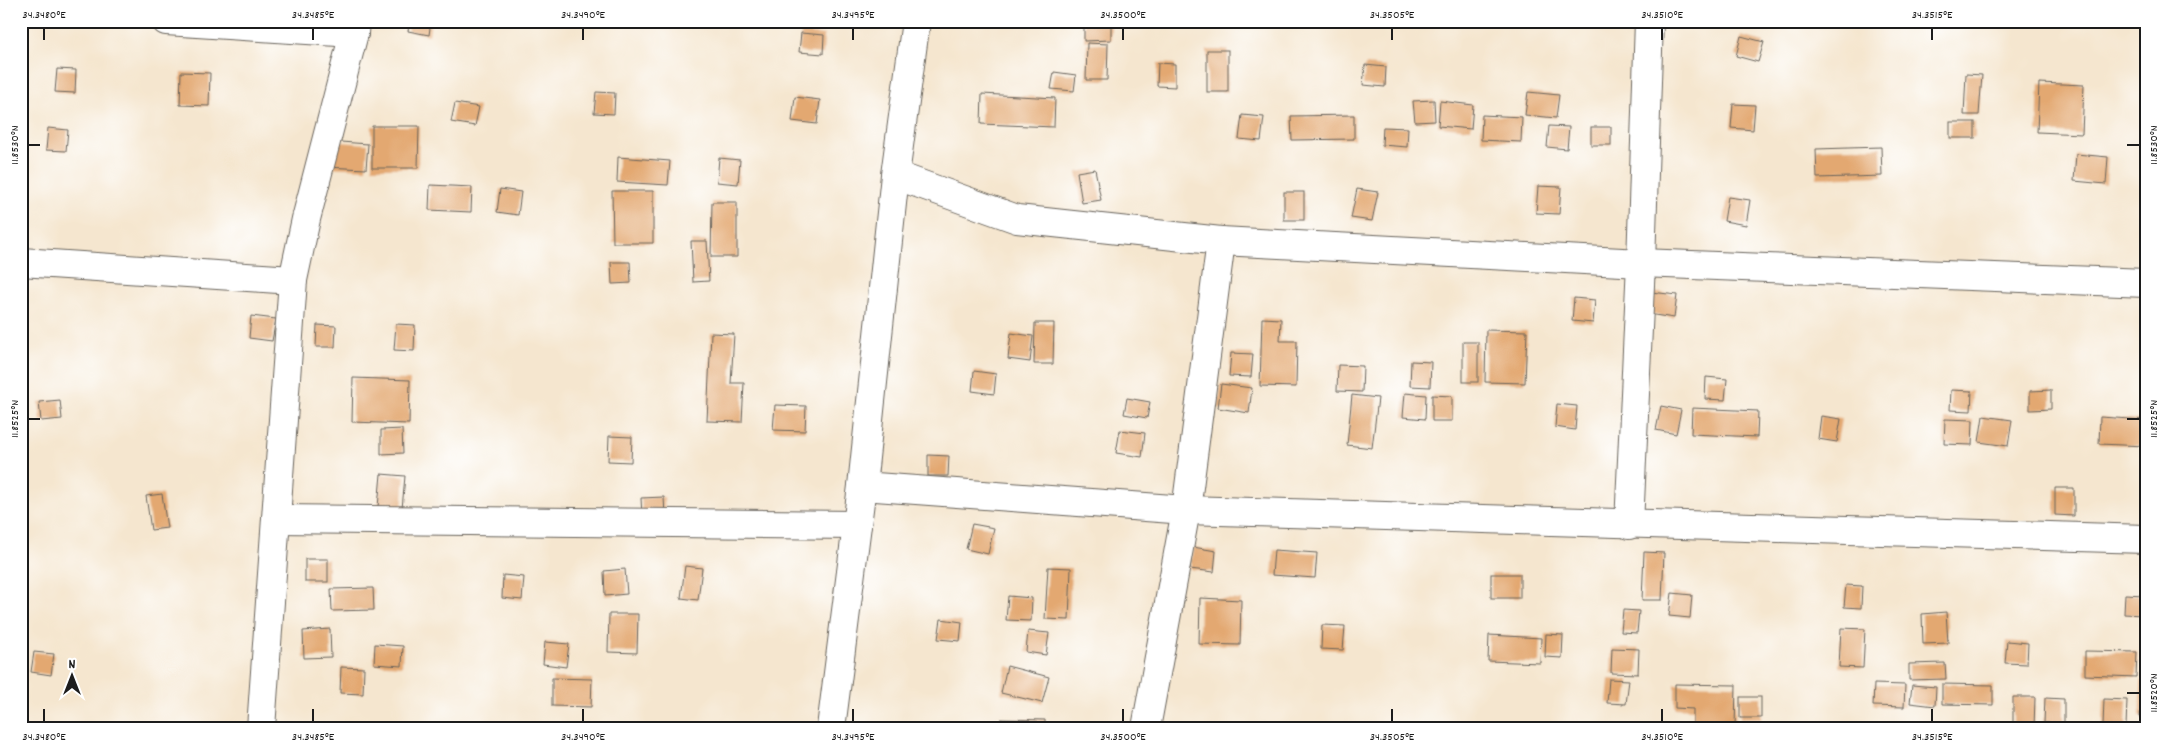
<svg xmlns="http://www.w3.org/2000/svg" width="2167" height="749" font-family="Dekko,sans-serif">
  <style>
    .building { fill: #e3a871 }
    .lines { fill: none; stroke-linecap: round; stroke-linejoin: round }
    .minor-casing { stroke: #68635b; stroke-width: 30 }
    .minor { stroke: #fff; stroke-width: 28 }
    .ticks { fill: none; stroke: #1c1c1c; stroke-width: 2 }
    .neatline { fill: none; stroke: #1c1c1c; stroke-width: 2 }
    .ticks-label { font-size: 12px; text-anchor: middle; fill: #1c1c1c }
  </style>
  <rect width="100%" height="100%" fill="#fff"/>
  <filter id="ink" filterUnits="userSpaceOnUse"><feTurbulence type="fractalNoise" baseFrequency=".02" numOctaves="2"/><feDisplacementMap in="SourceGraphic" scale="10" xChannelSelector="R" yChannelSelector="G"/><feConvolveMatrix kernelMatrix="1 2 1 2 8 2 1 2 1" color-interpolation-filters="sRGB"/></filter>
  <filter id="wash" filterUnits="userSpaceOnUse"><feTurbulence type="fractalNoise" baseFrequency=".0096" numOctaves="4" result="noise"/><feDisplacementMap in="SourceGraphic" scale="20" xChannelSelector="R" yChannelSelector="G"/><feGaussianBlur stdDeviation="1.12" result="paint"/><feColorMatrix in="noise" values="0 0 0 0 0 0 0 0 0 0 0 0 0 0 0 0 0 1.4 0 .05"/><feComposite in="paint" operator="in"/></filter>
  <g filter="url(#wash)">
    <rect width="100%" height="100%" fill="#f5e6cf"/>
    <g id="blocks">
      <g class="building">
        <polygon points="410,21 431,21 429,35 408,31"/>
        <polygon points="1084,21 1111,21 1111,40 1084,41"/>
        <polygon points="801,33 824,35 823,54 799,52"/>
        <polygon points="1741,36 1764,42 1758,62 1736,56"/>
        <polygon points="1087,43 1108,44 1107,80 1086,80"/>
        <rect x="1207" y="50" width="21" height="42"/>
        <polygon points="1158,63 1175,64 1175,87 1157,86"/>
        <polygon points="1365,65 1386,67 1385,87 1363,85"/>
        <polygon points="57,69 76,70 75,93 55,92"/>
        <polygon points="181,72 210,73 209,106 180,105"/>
        <polygon points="1054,72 1076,75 1074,91 1051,89"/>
        <polygon points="1966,74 1982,75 1979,115 1964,115"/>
        <polygon points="2039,83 2084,85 2082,134 2037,132"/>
        <polygon points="596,92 615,93 614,114 594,113"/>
        <polygon points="1528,92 1559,95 1556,118 1525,115"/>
        <polygon points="982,94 1055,98 1054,127 981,124"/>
        <polygon points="795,97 820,100 817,124 792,121"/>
        <polygon points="1434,100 1435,121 1415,122 1413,101"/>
        <polygon points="1440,101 1473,105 1471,129 1438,126"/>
        <polygon points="455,103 479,107 475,126 451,122"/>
        <polygon points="1733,104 1755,105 1753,130 1731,128"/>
        <polygon points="1242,115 1264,117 1261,141 1239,139"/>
        <polygon points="1354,115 1354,139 1292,140 1291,116"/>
        <polygon points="1482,115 1522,117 1521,142 1481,140"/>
        <rect x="1950" y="122" width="25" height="16"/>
        <polygon points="372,126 419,126 418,168 372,168"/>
        <polygon points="1549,126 1569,127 1567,149 1547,147"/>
        <polygon points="1383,127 1408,128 1407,147 1382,145"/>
        <rect x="1591" y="127" width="20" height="18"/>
        <polygon points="48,128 68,130 66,151 46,150"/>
        <polygon points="327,141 368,144 366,169 326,167"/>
        <polygon points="1881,147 1882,176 1817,178 1816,149"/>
        <polygon points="2076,154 2108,157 2106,184 2074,181"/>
        <polygon points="618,157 670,161 668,185 617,182"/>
        <polygon points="719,158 740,160 738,184 717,182"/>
        <polygon points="1095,169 1101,200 1082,203 1077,172"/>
        <polygon points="430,185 472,187 471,212 429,210"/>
        <polygon points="1538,186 1561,187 1559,214 1536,213"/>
        <polygon points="500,189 521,192 518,215 497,212"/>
        <polygon points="1357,189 1378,192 1372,221 1351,218"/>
        <polygon points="612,191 653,191 653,243 613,243"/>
        <rect x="1284" y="192" width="20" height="28"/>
        <polygon points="1728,197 1750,200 1746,225 1724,221"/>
        <polygon points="712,202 737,202 737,257 711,257"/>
        <polygon points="691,241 707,241 709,281 693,282"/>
        <polygon points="611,262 630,262 631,283 612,284"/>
        <polygon points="1651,292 1677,295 1674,318 1648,314"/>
        <polygon points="1574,298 1595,300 1593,323 1572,321"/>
        <polygon points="251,316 276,319 272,341 249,338"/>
        <polygon points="1262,318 1281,319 1280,341 1297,341 1296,387 1260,386"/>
        <polygon points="1035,323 1054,323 1053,364 1034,364"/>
        <polygon points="396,324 415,325 414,351 394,350"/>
        <polygon points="317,325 336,326 335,347 316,347"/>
        <polygon points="1486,330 1527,331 1525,383 1485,382"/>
        <polygon points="711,333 734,334 731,383 744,383 742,422 707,421"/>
        <polygon points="1011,333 1033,336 1030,362 1008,359"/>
        <rect x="1463" y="342" width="15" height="40"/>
        <polygon points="1231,353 1253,354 1251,377 1229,376"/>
        <polygon points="1411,361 1431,362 1430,387 1410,386"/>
        <polygon points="1338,365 1363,366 1362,392 1337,391"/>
        <polygon points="974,371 996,374 994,394 972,391"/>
        <polygon points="1706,377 1727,379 1725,400 1705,399"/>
        <polygon points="353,378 410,380 409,424 352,422"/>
        <polygon points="1221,384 1252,388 1249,413 1218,408"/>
        <polygon points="1951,390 1972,391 1971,411 1950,410"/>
        <polygon points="2051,390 2051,409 2030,410 2030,391"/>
        <polygon points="1405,393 1426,395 1425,419 1403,417"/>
        <polygon points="1352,395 1378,398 1372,448 1347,445"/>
        <polygon points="1432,395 1452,396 1452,421 1432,421"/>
        <polygon points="1127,398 1150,402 1147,418 1124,414"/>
        <polygon points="60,400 62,419 41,421 39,402"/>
        <polygon points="1557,404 1577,406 1575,430 1555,427"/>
        <polygon points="775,405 806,406 805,431 773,430"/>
        <polygon points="1661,406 1681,410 1676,434 1656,430"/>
        <polygon points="1692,408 1758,411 1757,437 1691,434"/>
        <polygon points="1821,416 1841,419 1837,442 1818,439"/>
        <polygon points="1983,416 2012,420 2008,446 1979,442"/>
        <polygon points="2100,417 2146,420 2146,446 2099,444"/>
        <polygon points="1945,419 1973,420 1972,445 1944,444"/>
        <polygon points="402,429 403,453 381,454 381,430"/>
        <polygon points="1120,430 1145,433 1142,457 1116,453"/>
        <polygon points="609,436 632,437 631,462 608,461"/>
        <polygon points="928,455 949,456 948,476 928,476"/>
        <polygon points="381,474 405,476 402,509 378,507"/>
        <polygon points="2055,488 2074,488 2074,516 2055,515"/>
        <polygon points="162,494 167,528 151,530 146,496"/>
        <polygon points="664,497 665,516 642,517 641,498"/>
        <polygon points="972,524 994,528 988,554 966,549"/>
        <polygon points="1193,547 1216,551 1214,572 1190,569"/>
        <polygon points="1274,550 1317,553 1315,578 1272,575"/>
        <polygon points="1644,552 1664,553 1662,600 1642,600"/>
        <rect x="305" y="559" width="23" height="23"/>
        <polygon points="685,566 702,568 698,600 681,598"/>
        <polygon points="1048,567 1071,568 1069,620 1045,619"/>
        <polygon points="625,569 627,594 605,596 604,571"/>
        <rect x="1491" y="574" width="29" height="24"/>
        <polygon points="503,575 524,577 522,600 502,598"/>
        <polygon points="1846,585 1862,586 1861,608 1844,607"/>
        <polygon points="373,588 374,610 332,611 331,589"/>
        <polygon points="1672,593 1692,595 1690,618 1669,616"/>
        <polygon points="2125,594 2144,595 2143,615 2124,614"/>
        <polygon points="1008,596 1032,598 1031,621 1006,620"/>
        <polygon points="1200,598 1241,600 1240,645 1199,644"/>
        <polygon points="1623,610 1639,611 1637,633 1621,632"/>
        <polygon points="1946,612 1948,643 1923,644 1922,614"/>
        <polygon points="609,614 638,614 637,653 608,652"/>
        <polygon points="941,619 962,622 960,641 938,639"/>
        <polygon points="1322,625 1345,626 1343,650 1321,649"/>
        <polygon points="1841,628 1865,629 1863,668 1839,667"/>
        <polygon points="330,629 331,657 304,658 303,631"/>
        <polygon points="1028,631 1049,633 1046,655 1026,652"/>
        <polygon points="1546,634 1563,635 1562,658 1545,657"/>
        <polygon points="1489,635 1541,638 1540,663 1488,661"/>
        <polygon points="2007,641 2028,643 2027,664 2005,663"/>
        <polygon points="545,642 569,644 566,667 543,664"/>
        <polygon points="375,644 403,646 402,666 374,664"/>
        <polygon points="1612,648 1639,649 1638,674 1611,673"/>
        <polygon points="2085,651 2137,652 2136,677 2085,675"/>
        <polygon points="34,652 54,654 51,675 31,672"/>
        <polygon points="1945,663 1946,679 1909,680 1909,664"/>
        <polygon points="1007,666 1049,677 1042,703 1001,693"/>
        <polygon points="341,667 364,668 363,694 340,693"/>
        <polygon points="2142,673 2146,673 2146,717 2140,717"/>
        <polygon points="552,678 592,679 591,707 552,706"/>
        <polygon points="1609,679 1629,680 1626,704 1607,703"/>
        <polygon points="1675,684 1736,685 1735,728 1693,728 1693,709 1675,708"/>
        <polygon points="1874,684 1905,685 1904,707 1873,706"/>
        <polygon points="1942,684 1993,685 1993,705 1942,704"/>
        <polygon points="1912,685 1936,687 1935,706 1910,703"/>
        <rect x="1740" y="697" width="21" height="21"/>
        <polygon points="2013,697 2035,697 2034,728 2013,728"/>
        <polygon points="2045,698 2064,699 2064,723 2044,723"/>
        <polygon points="2104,699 2127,700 2126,727 2103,726"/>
        <polygon points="1001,719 1045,720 1045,728 1001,728"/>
      </g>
    </g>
  </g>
  <g filter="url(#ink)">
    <use href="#blocks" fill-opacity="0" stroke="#68635b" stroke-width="1"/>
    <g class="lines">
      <g class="minor-casing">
        <g id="minor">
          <polyline points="166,21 354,33"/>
          <polyline points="895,175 1017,219 1221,241 1641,263 2146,283"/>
          <polyline points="21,262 293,280"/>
          <polyline points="862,486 1186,510 2146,539"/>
          <polyline points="276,519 857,525"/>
          <polyline points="1629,525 1641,263 1649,21"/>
          <polyline points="261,728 293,280 306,219 354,33 355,21"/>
          <polyline points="831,728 862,486 895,175 916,21"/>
          <polyline points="1146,728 1186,510 1221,241"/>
        </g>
      </g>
      <use href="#minor" class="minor"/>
    </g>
  </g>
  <path class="ticks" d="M44 28V40M313 28V40M583 28V40M853 28V40M1123 28V40M1392 28V40M1662 28V40M1932 28V40M28 145H40M2127 145H2140M28 419H40M2127 419H2140M2127 693H2140M44 709V722M313 709V722M583 709V722M853 709V722M1123 709V722M1392 709V722M1662 709V722M1932 709V722"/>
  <rect width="2167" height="749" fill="none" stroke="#fff" stroke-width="55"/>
  <g transform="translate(72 676)" stroke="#ffffff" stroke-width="4" paint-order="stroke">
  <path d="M0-4L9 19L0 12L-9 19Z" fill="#1c1c1c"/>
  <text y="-8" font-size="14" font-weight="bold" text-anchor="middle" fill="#1c1c1c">N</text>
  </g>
  <rect x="28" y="28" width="2112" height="694" class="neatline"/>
  <g class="ticks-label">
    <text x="44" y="18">34.3480°E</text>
    <text x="313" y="18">34.3485°E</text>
    <text x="583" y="18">34.3490°E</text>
    <text x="853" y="18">34.3495°E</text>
    <text x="1123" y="18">34.3500°E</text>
    <text x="1392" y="18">34.3505°E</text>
    <text x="1662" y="18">34.3510°E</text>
    <text x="1932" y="18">34.3515°E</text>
    <text transform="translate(14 145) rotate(-90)" y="4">11.8530°N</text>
    <text transform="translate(2153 145) rotate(-90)" y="4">11.8530°N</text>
    <text transform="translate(14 419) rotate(-90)" y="4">11.8525°N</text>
    <text transform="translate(2153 419) rotate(-90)" y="4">11.8525°N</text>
    <text transform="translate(2153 693) rotate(-90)" y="4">11.8520°N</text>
    <text x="44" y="740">34.3480°E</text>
    <text x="313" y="740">34.3485°E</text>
    <text x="583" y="740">34.3490°E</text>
    <text x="853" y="740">34.3495°E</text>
    <text x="1123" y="740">34.3500°E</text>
    <text x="1392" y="740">34.3505°E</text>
    <text x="1662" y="740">34.3510°E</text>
    <text x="1932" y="740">34.3515°E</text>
  </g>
</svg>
